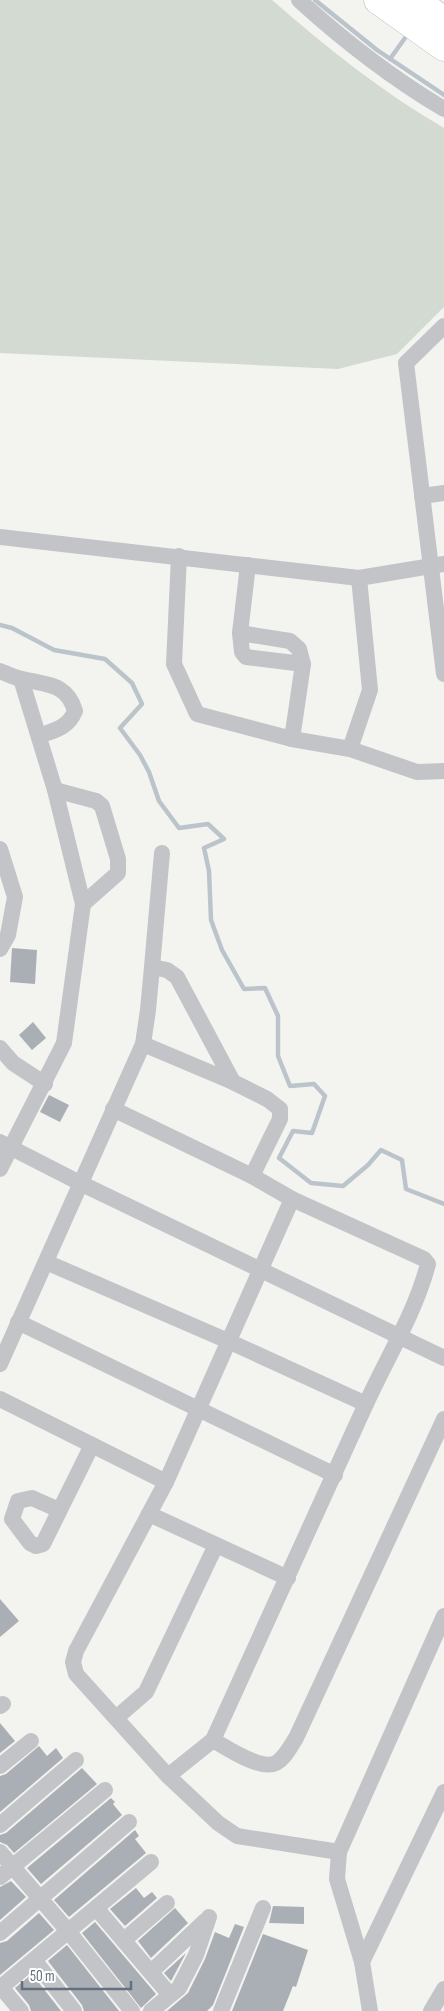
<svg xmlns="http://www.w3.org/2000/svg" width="444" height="2011" font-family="'Sofia Sans Condensed',sans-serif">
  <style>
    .green { fill: #d3dad1 }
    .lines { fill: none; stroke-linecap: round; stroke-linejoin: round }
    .stream { stroke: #bcc4cb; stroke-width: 4.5 }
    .building { fill: #aaafb5 }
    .highway-casing { stroke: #b4b6ba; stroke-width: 29 }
    .street { stroke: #c2c4c8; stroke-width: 16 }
    .highway { stroke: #fff; stroke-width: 28 }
  </style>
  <rect width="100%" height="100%" fill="#f3f4f0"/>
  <path class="green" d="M0 0H272C326 47 382 92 444 128V307L397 354 338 369 0 353Z"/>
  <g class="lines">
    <g class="stream">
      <polyline points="315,0 377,50 444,95"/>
      <polyline points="390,59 405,38"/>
      <polyline points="0,625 12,628 54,650 105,659 132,683 142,704 120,728 140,755 149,772 159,801 179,828 208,824 224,839 204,848 209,871 211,920 222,950 244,989 265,988 278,1016 278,1056 290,1086 314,1084 325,1096 312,1133 293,1131 279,1158 311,1183 343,1186 368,1165 381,1150 402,1160 406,1189 444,1204"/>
    </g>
  </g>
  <g class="building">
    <polygon points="12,948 37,950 35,984 10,982"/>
    <polygon points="33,1022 46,1038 32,1050 19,1035"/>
    <polygon points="49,1095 69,1105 60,1122 40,1112"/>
    <polygon points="0,1599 19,1621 0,1637"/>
    <polygon points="0,1723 15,1741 0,1753"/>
    <polygon points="39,1746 47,1756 56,1748 63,1758 0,1812 0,1776 6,1774"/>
    <polygon points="82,1768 97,1784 14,1853 7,1845 0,1842 0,1835 6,1833"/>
    <polygon points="111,1798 115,1802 113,1804 122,1815 41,1884 27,1868"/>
    <polygon points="135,1830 139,1836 135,1839 146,1853 69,1917 54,1900"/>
    <polygon points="11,1881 26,1897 0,1920 0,1887"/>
    <polygon points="136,1888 144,1898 152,1892 157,1898 125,1926 110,1909"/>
    <polygon points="273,1906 304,1907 304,1924 269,1923"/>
    <polygon points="175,1908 188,1923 151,1958 138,1941"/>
    <polygon points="39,1913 54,1930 0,1975 0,1943 7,1941"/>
    <polygon points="95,1922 156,1994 141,2008 82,1933"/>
    <polygon points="235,1924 244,1927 213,2005 207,2011 167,2011 188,1993 205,1959 215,1932 229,1938"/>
    <polygon points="263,1934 308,1950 296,1987 293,1986 283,2011 232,2011"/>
    <polygon points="67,1945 119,2011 84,2011 82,2005 48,1961"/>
    <polygon points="186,1953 171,1981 164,1973"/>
    <polygon points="32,1974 61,2011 31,2011 29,2005 15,1988"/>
  </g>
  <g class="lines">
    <g class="highway-casing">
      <g id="highway">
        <polyline points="378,0 444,47"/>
        <polyline points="415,0 444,21"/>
      </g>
    </g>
    <g class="street">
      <path d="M299 0C344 41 392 78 444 109"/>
      <polyline points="444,326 406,363 444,674"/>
      <polyline points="422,496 444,493"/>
      <polyline points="0,537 359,578 444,564"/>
      <polyline points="179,556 174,664 197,714 292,739 350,749 417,772 444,771"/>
      <polyline points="248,565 240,633 290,641 299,649 303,664 292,739"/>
      <polyline points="240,633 242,652 246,657 303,664"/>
      <path d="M0 671C7 674 15 678 22 679 47 685 67 683 75 711 68 728 55 730 39 736"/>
      <polyline points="350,749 370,690 359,578"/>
      <polyline points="55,790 96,801 102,806 118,859 118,873 83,904"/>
      <polyline points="0,849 15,897 8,935 0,949"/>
      <polyline points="152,967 162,853"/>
      <polyline points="143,1044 233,1082"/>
      <polyline points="0,1048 13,1063 45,1084"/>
      <polyline points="113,1109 252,1176"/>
      <polyline points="0,1142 80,1183 444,1358"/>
      <polyline points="0,1169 64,1043 83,904 55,790 21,679"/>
      <polyline points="292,1199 166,1482 76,1651 73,1662 76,1674 168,1776 218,1823 237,1836 339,1852"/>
      <polyline points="46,1262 228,1341 366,1404"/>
      <polyline points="18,1322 335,1475"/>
      <path d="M0 1364 143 1044 148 1010 152 967 167 970 177 977 233 1082 267 1099 280 1109V1119L252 1176 292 1199 424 1259 428 1264C415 1314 386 1359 365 1406 315 1518 264 1629 213 1740L168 1776"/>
      <polyline points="0,1399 166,1482"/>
      <polyline points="59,1510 32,1498 18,1501 12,1519 30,1543 36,1546 43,1544 92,1445"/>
      <polyline points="149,1514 288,1578"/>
      <polyline points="0,1706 3,1704"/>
      <polyline points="116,1718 146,1692 216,1545"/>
      <path d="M213 1740C227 1748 261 1771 276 1763 285 1758 290 1747 296 1738L444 1419"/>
      <polyline points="0,1766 31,1741"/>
      <polyline points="0,1825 76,1760"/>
      <polyline points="0,1852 68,1931 132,2011"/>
      <polyline points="0,1877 105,1790"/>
      <polyline points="96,1908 170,1995"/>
      <polyline points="0,1933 129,1822"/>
      <polyline points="124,1940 167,1903"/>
      <polyline points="34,1960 74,2011"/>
      <polyline points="362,1962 444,1792"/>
      <polyline points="151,1972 205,1921"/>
      <polyline points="1,1987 21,2011"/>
      <polyline points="0,1988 151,1862"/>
      <polyline points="151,2011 179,1988 196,1955 209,1917"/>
      <polyline points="221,2011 263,1908"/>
      <polyline points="370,2011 362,1962 337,1879 339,1852 444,1616"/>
      <polyline points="431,2011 444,1989"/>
    </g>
    <use href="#highway" class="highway"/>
  </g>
  <path d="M22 1981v8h109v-8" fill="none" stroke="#646f80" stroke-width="2.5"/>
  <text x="30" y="1981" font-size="15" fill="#646f80" stroke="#ffffff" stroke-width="4" paint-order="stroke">50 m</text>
</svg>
